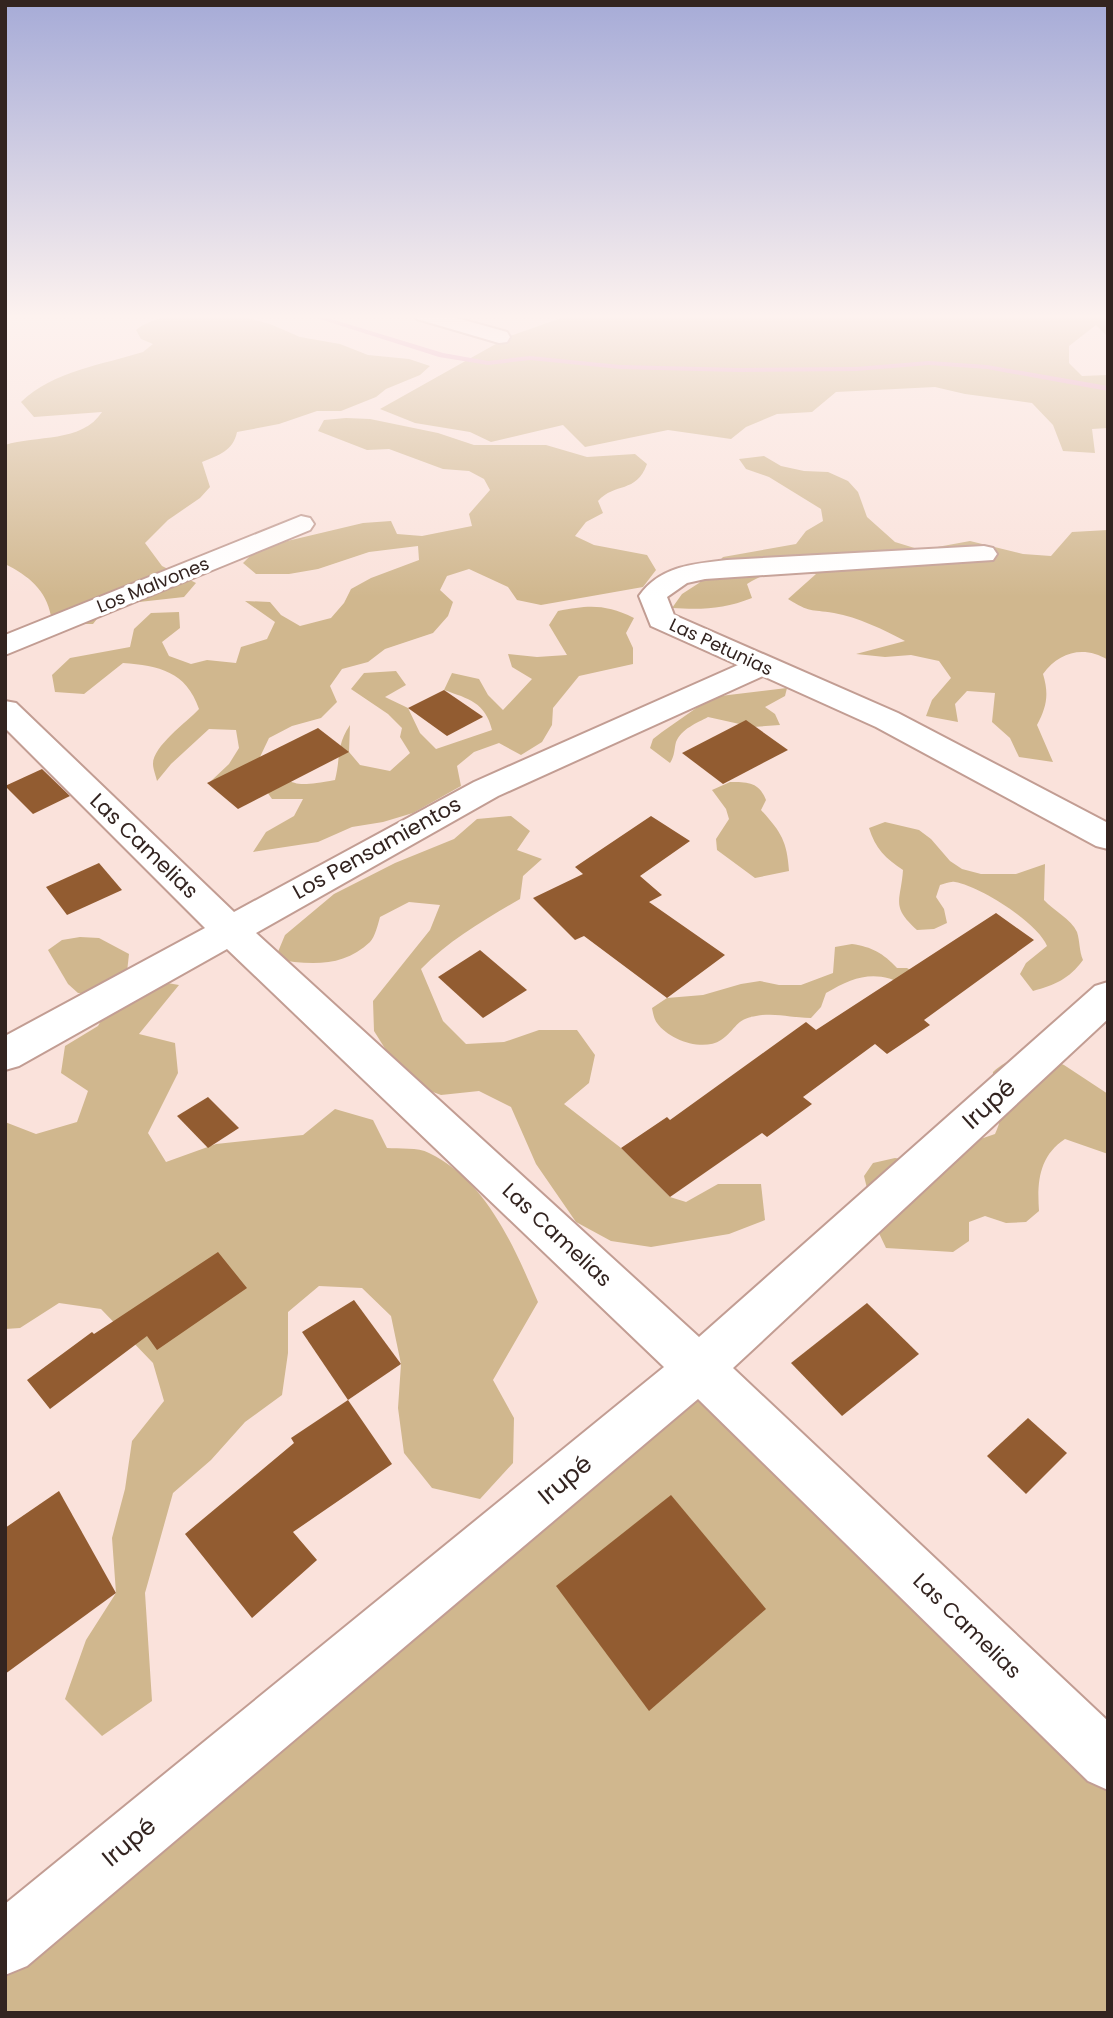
<svg xmlns="http://www.w3.org/2000/svg" width="1113" height="2018" font-family="Poppins,sans-serif">
  <style>
    .green { fill: #d0b78e }
    .lines { fill: none; stroke-linecap: round; stroke-linejoin: round }
    .stream { fill: #e39ebd; fill-rule: evenodd }
    .building { fill: #925c31 }
    .minor-casing { stroke: #c29d93; stroke-width: 4 }
    .minor { fill: #fff; fill-rule: evenodd }
    .labels { text-anchor: middle; stroke-width: 7; stroke-linejoin: round; paint-order: stroke }
    .far-street-label { font-size: 18px; fill: #332420; stroke: #fff }
    .street-label { font-size: 21px; fill: #332420; stroke: #fff }
    .near-street-label { font-size: 24px; fill: #332420; stroke: #fff }
  </style>
  <rect width="100%" height="100%" fill="#fae2db"/>
  <g class="green">
    <path d="M236 315 270 324 300 337 340 344 368 355 409 359 430 366 420 375 386 389 376 397 341 411H317L279 424 237 432C233 451 219 455 202 462L210 487 200 498 168 520 145 543 162 566 196 583 184 597 130 603 104 610 93 624H68L51 616C46 590 29 576 5 564V445C36 435 82 443 102 412L34 417 21 402C53 371 102 365 143 352L153 344 141 339 136 330C160 310 206 315 236 315Z"/>
    <polygon points="570,315 1108,315 1108,337 1096,325 1069,346 1069,363 1082,376 1108,375 1108,428 1092,429 1095,453 1063,451 1053,425 1032,403 965,394 935,387 836,392 812,412 777,414 746,427 731,439 668,430 585,447 563,425 491,442 470,432 415,423 380,409 510,336"/>
    <path d="M346 418 370 419 438 433 474 445H546L587 457 635 454 647 464C636 494 615 482 598 501L603 513 586 522 575 536 594 545 647 555 656 570 643 587 541 605 517 600 508 587 469 569 447 576 440 590 453 602 448 616 433 633 385 649 368 662 342 669 330 686 337 702 321 718 292 726 269 738 260 757C294 786 289 788 335 780 341 756 336 746 350 725L349 752 360 765 390 771 410 753 400 737 402 728 388 714 351 689 364 673 396 671 406 685 385 697 408 708 420 733 436 749 492 730C485 702 469 699 444 690L452 673 479 679 488 695 503 710 532 679 512 667 508 654 537 657 567 655 549 625 558 611C589 605 605 604 634 618L626 633 633 648V664L579 676 553 708 552 725 542 742 521 755 499 743 474 752 457 766 461 786 413 813 383 822 352 827 318 842 253 852 266 832 294 816 303 799H272L263 786 211 781 229 764 239 748 236 730 209 729 171 764 157 781C156 776 153 769 153 764 153 746 186 723 199 709 186 671 159 666 123 663L84 694 55 692 52 675 70 658 130 647 134 629 151 613 179 612 180 628 162 642 169 656 191 664 207 660 236 663 241 647 267 639 275 622 245 601 270 602 281 615 300 626 331 618 344 603 351 589 371 578 419 560 418 546 369 552 318 569 289 574H256L243 563 256 550 283 542 363 523 391 521 397 534 422 536 472 526 469 514 490 490 484 479 469 471 443 469 389 449 367 450 318 431 324 420Z"/>
    <path d="M764 456 781 466 804 471 828 472 848 481 858 492 867 517 895 542 921 550 970 541 1023 554 1051 556 1072 532 1108 530V660C1084 645 1059 652 1043 674 1049 694 1047 706 1037 725L1053 762 1019 757 1010 738 992 722 995 693 967 691 955 704 958 722 926 716 932 700 951 678 939 661 911 655 885 657 856 654 905 641C884 630 858 617 834 613 809 609 811 613 788 599L816 574C788 567 772 569 747 584L752 598C724 609 702 610 672 608L682 594 699 583 723 557 796 544 806 531 823 521 821 509 769 477 746 469 739 459Z"/>
    <path d="M787 688 785 696 765 707 775 714 780 725 753 727 708 717C697 723 681 729 676 742 674 750 675 755 670 763L650 748 653 739 662 732 712 697Z"/>
    <path d="M730 782C748 782 759 782 766 800L761 810C781 832 787 841 789 871L755 878 717 850 716 839 729 819 726 809 712 790Z"/>
    <path d="M511 816 530 831 517 850 542 859 523 876 520 899C484 920 451 939 421 969L443 1021 466 1044 504 1042 539 1030H577L595 1055 589 1083 564 1104 621 1148 670 1197 686 1202 718 1184H761L765 1220 729 1234 651 1247 611 1241 576 1222 536 1164 511 1107 479 1091 441 1095 406 1082 374 1031 373 1001 430 930 440 905 409 902 380 917C378 924 375 937 370 942 343 968 309 965 275 959L285 935 334 894 395 863 454 839 477 819Z"/>
    <path d="M885 822 919 830 931 839 950 861 962 869 981 874H1016L1045 864 1044 900C1054 911 1071 919 1077 932 1080 941 1079 951 1083 960 1069 979 1055 985 1033 991L1020 974 1026 963 1047 946C1038 923 980 886 955 882 950 881 945 884 940 885L936 897 944 909 947 923 934 929 917 930C890 906 901 901 903 870 886 859 875 848 869 828Z"/>
    <polygon points="80,937 99,938 129,954 127,972 98,993 78,993 68,984 48,950 62,940"/>
    <path d="M852 944C872 947 883 953 897 968H907L923 978 907 986C876 969 855 976 826 993L821 1007 811 1018C792 1018 775 1012 756 1016 735 1019 737 1029 721 1040 703 1052 669 1040 657 1023 654 1019 653 1013 652 1008L667 998 703 995 741 984 760 981 779 985H801L833 973 835 947Z"/>
    <path d="M144 979 179 985 139 1034 175 1043 178 1073 148 1133 166 1162 216 1144 303 1135 335 1109 373 1120 387 1148C399 1149 418 1147 429 1153 487 1181 514 1247 538 1302L493 1380 514 1418 513 1463 480 1499 432 1488 404 1453 398 1408 401 1364 391 1316 362 1288 319 1286 288 1312V1353L282 1395 245 1422 211 1460 173 1493 145 1593 152 1701 102 1736 65 1699 86 1640 116 1593 112 1538 125 1489 132 1441 164 1401 153 1363 101 1309 59 1303 20 1328 5 1329V1122L36 1134 77 1122 88 1091 61 1073 65 1046 98 1026 113 999Z"/>
    <path d="M1043 1056 1064 1065 1108 1094V1154L1065 1139C1039 1156 1037 1182 1039 1211L1026 1222 1006 1223 985 1216 969 1222V1241L953 1252 886 1248 877 1229 864 1176 873 1163 895 1158 916 1161 995 1134C1009 1105 990 1100 993 1072 1008 1058 1022 1057 1043 1056Z"/>
    <polygon points="699,1368 1108,1761 1108,2013 5,2013 5,1944"/>
  </g>
  <g class="lines">
    <polygon class="stream" points="307,315 318,315 443,353 488,361 530,356 620,365 739,368 856,367 929,361 987,365 1108,386 1108,391 987,369 929,365 856,371 739,372 620,369 530,360 488,365 439,357"/>
  </g>
  <g class="building">
    <polygon points="444,690 482,716 483,717 447,736 408,708"/>
    <polygon points="746,720 788,750 723,784 682,753"/>
    <polygon points="318,728 349,752 238,809 207,783"/>
    <polygon points="42,769 70,796 33,814 5,786"/>
    <polygon points="651,816 690,841 640,876 662,895 649,902 725,955 667,998 584,936 575,940 533,898 583,874 575,867"/>
    <polygon points="99,863 122,890 67,915 46,887"/>
    <polygon points="996,913 1034,940 924,1020 930,1025 887,1054 875,1044 803,1097 812,1104 767,1137 762,1133 670,1197 621,1148 667,1117 670,1120 806,1022 816,1030"/>
    <polygon points="480,950 527,990 483,1018 438,977"/>
    <polygon points="208,1097 239,1128 208,1148 177,1116"/>
    <polygon points="218,1252 247,1288 157,1350 147,1336 50,1409 27,1380 92,1332 94,1334"/>
    <polygon points="354,1300 401,1364 348,1400 302,1332"/>
    <polygon points="867,1303 919,1354 842,1416 791,1363"/>
    <polygon points="348,1400 392,1464 293,1532 317,1560 252,1618 185,1534 294,1443 291,1438"/>
    <polygon points="1028,1418 1067,1453 1026,1494 987,1456"/>
    <polygon points="59,1491 116,1593 5,1674 5,1528"/>
    <polygon points="671,1495 766,1609 649,1711 556,1586"/>
  </g>
  <g class="lines">
    <g class="minor-casing">
      <g id="minor">
        <polygon points="414,315 446,315 507,332 510,337 507,342 499,343 417,319"/>
        <polygon points="301,516 310,518 314,524 310,530 5,655 5,635"/>
        <path d="M984 546 993 548 997 554 993 560 705 579 687 583 667 597 674 615 898 713 1108 823V849L1096 846 876 727 763 676 498 796 256 933 699 1337 1095 986 1108 982V1019L733 1368 1108 1721V1790L1088 1781 698 1399 27 1966 5 1975V1904L664 1367 227 949 19 1066 5 1070V1036L205 928 5 728V701L16 703 234 912 474 782 738 665 651 626 639 596C660 566 693 564 727 560Z"/>
      </g>
    </g>
    <use href="#minor" class="minor"/>
  </g>
  <linearGradient id="sky" x2="0" y2="1"><stop stop-color="#a6abd7"/><stop offset="0.53" stop-color="#fdf2ef"/><stop offset="1" stop-color="#fdf2ef" stop-opacity="0"/></linearGradient>
  <rect width="1113" height="597" fill="url(#sky)"/>
  <g class="labels">
    <g class="far-street-label">
      <text transform="translate(153 585) rotate(-22)" y="6">Los Malvones</text>
      <text transform="translate(721 647) rotate(25)" y="6">Las Petunias</text>
    </g>
    <g class="street-label">
      <text transform="translate(144 846) rotate(44)" y="7">Las Camelias</text>
      <text transform="translate(377 848) rotate(-29)" y="7">Los Pensamientos</text>
      <text transform="translate(557 1235) rotate(43)" y="7">Las Camelias</text>
      <text transform="translate(967 1626) rotate(44)" y="7">Las Camelias</text>
    </g>
    <g class="near-street-label">
      <text transform="translate(989 1104) rotate(-42)" y="8">Irupé</text>
      <text transform="translate(565 1480) rotate(-40)" y="8">Irupé</text>
      <text transform="translate(129 1842) rotate(-40)" y="8">Irupé</text>
    </g>
  </g>
  <rect width="1113" height="2018" fill="none" stroke="#332420" stroke-width="14"/>
</svg>
